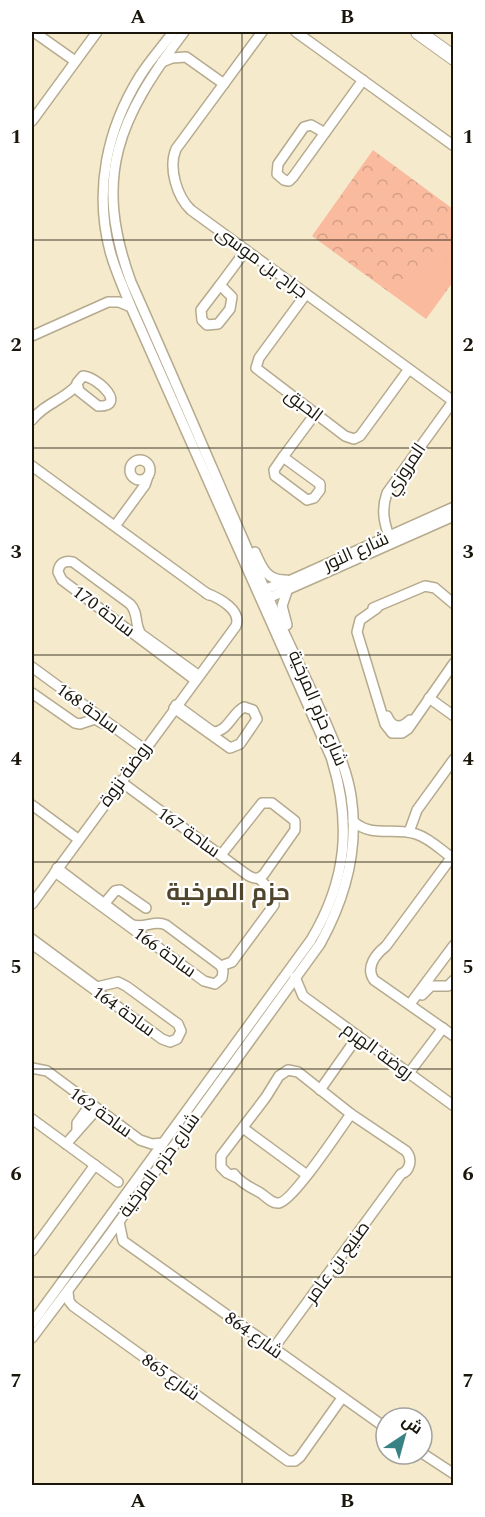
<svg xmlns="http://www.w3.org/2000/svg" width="485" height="1517" font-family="Spectral,Cairo,serif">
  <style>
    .park { fill: url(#park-crowns) }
    .pitch { fill: #f9ba9e }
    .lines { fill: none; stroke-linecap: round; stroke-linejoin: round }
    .minor-casing { stroke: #b5aa8e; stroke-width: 12 }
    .highway-casing { stroke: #b5aa8e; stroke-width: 16 }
    .minor { stroke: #fff; stroke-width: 9 }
    .highway { stroke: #fff; stroke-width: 14 }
    .grid { fill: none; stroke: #1a160b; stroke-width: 1.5; stroke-opacity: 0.55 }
    .labels { text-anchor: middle; stroke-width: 4.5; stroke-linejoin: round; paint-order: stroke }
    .street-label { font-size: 18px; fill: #1a160b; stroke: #fff }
    .district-label { font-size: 24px; font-weight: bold; fill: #4f452c; stroke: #fff }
    .neatline { fill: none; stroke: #1a160b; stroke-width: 2 }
    .grid-label { font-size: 20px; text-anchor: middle; font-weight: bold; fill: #1a160b }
  </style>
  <defs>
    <pattern id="park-crowns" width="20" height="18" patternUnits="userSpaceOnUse" patternTransform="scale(1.5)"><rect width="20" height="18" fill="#f9ba9e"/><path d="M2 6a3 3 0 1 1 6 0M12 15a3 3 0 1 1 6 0" fill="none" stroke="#d59f87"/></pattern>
  </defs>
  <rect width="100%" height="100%" fill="#f6eacd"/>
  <polygon class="park" points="373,150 453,209 453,282 426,319 312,236"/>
  <polygon class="pitch" points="433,252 453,267 453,280 425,318 399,298"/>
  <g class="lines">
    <g class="minor-casing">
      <g id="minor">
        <polyline points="34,32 75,61"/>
        <path d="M262 32 176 149C168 168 177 197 191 210L453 401"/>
        <polyline points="296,32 454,146"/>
        <polyline points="162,62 172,58 186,57 224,84"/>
        <polyline points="32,121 97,32"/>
        <polyline points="325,133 311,125 304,127 278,164 277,174 284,180 289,181 293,177 363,80"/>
        <polygon points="220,285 232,297 230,309 218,324 207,325 202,320 201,310"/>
        <polyline points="220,285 246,250"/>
        <polyline points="306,294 259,358 256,368 345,436 354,439 360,436 409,369"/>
        <polyline points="32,336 108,302 119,302 131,307"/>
        <path d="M83 376C100 378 127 407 98 406L79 391 77 383Z"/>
        <path d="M32 420C44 404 63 400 76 386"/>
        <polygon points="283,457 320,484 320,490 314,498 307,500 275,476 274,470"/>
        <polyline points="283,457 315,414"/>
        <circle cx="140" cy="470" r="10"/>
        <polyline points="32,466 209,595"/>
        <polyline points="115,526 145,485 148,476"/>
        <path d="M390 539C384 523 381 510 387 493L454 400"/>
        <path d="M255 552C262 568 267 581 286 580"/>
        <polyline points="260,591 291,580 454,507"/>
        <polyline points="287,591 282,606 287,625"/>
        <polyline points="264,600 454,516"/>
        <polyline points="373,608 425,586 435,588 454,604"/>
        <polyline points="377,608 360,620 357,632 385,724 392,733 402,733 408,729 454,663"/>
        <polyline points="32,667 144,749"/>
        <path d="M195 680 62 580 58 572C59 563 65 560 73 562L130 604C139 613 134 624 141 634L198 675"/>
        <polyline points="32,693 75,723 80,724 95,719 102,723"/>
        <polyline points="429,698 454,716"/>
        <path d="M174 708 230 748 240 744 257 719 253 710 244 707C232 713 228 732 213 732L176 705"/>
        <path d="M387 716C392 728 401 729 410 720"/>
        <path d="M120 781 246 874C252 878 258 881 264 874L295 830V821L272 803H262L221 855"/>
        <polyline points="32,805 78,839"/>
        <path d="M353 821C371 838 394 827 416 834 429 838 440 849 451 857"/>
        <polyline points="409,832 417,810 454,759"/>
        <path d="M454 854 386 946C376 954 365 967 374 980L454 1036"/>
        <path d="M55 872 204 981 215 984 222 978 223 971 221 966 166 925C153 919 143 930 131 924L57 868"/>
        <path d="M32 904 236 626C242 610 219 598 206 593"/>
        <polyline points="104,904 115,891 120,890 146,908"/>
        <polyline points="32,939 97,987 118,982 126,986 178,1024 181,1031 177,1039 170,1042 162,1039 32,944"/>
        <polyline points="221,966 232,962 274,905 274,895 259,878"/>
        <polyline points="295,977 303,996 454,1106"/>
        <polyline points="422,995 431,986 448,986 454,980"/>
        <polyline points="410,1004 454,945"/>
        <polyline points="32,1068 47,1071 140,1140 152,1144 163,1143"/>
        <polyline points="409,1073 443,1028"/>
        <polyline points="320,1090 358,1036"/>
        <polyline points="32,1119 118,1182"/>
        <polyline points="243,1128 307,1175"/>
        <polyline points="77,1131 77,1123 91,1104"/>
        <polyline points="66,1144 97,1109"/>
        <path d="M234 1174C239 1181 251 1188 259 1192 265 1195 271 1204 279 1203 293 1201 340 1129 351 1114"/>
        <path d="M235 1177 227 1173 221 1167V1156L266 1097 279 1076 288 1070 298 1072 351 1114 406 1151C413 1159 410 1171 401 1174L273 1349"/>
        <polyline points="119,1222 123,1241 386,1428"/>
        <polyline points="32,1251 95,1165"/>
        <polyline points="68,1292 69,1301 73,1306 288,1461 295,1461 300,1457 342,1398"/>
        <path d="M32 1323 311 940C347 880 352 823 331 757L131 307C124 289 115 270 110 251 94 190 107 129 140 76 150 60 163 46 173 32"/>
        <path d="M32 1338 105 1241 320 944C345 899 359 848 351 796 347 770 336 747 326 723 308 681 287 641 269 599 223 494 178 387 131 282 92 175 119 118 184 32"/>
        <polyline points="422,1453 454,1474"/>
      </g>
    </g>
    <g class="highway-casing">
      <polyline id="highway" points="418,32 454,58"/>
    </g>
    <use href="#minor" class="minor"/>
    <use href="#highway" class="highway"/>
  </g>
  <path class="grid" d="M242 32V1486M32 240H454M32 448H454M32 655H454M32 862H454M32 1069H454M32 1277H454"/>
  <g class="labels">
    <g class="street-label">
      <text transform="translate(262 262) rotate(36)" y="6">جراح بن موسى</text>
      <text transform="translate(304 405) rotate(37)" y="6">الحبق</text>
      <text transform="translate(405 469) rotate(-56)" y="6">المروزي</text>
      <text transform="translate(356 551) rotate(-24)" y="6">شارع النور</text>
      <text transform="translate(104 611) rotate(37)" y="6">ساحة 170</text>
      <text transform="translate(88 708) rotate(36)" y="6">ساحة 168</text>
      <text transform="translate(318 708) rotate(67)" y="6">شارع حزم المرخية</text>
      <text transform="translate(125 774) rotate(-54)" y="6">روضة نزوة</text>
      <text transform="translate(189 832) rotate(36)" y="6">ساحة 167</text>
      <text transform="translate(165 952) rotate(36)" y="6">ساحة 166</text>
      <text transform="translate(124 1011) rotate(36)" y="6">ساحة 164</text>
      <text transform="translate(378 1051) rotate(36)" y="6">روضة الهرم</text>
      <text transform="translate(101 1112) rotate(36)" y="6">ساحة 162</text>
      <text transform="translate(159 1165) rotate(-54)" y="6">شارع حزم المرخية</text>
      <text transform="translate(337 1262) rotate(-54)" y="6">صنيع بن عامر</text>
      <text transform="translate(254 1335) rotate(36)" y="6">شارع 864</text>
      <text transform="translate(171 1377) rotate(36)" y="6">شارع 865</text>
    </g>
    <g class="district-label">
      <text x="228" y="900">حزم المرخية</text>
    </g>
  </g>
  <rect width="485" height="1517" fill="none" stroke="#ffffff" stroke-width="66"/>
  <g transform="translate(404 1436) rotate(36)"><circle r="28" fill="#ffffff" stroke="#a3a29d" stroke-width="1.5"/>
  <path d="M0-4.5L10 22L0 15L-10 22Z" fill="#398284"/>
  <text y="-9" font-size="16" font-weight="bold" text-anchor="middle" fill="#1a160b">ش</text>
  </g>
  <rect x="33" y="33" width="419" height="1451" class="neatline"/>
  <g class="grid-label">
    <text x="138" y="23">A</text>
    <text x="347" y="23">B</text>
    <text x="16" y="143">1</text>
    <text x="468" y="143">1</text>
    <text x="16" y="351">2</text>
    <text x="468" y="351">2</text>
    <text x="16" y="558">3</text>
    <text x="468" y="558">3</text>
    <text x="16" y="765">4</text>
    <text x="468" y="765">4</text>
    <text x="16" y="973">5</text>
    <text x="468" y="973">5</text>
    <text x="16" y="1180">6</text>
    <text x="468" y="1180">6</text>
    <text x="16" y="1387">7</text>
    <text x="468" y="1387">7</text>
    <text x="138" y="1507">A</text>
    <text x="347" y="1507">B</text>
  </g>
</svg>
